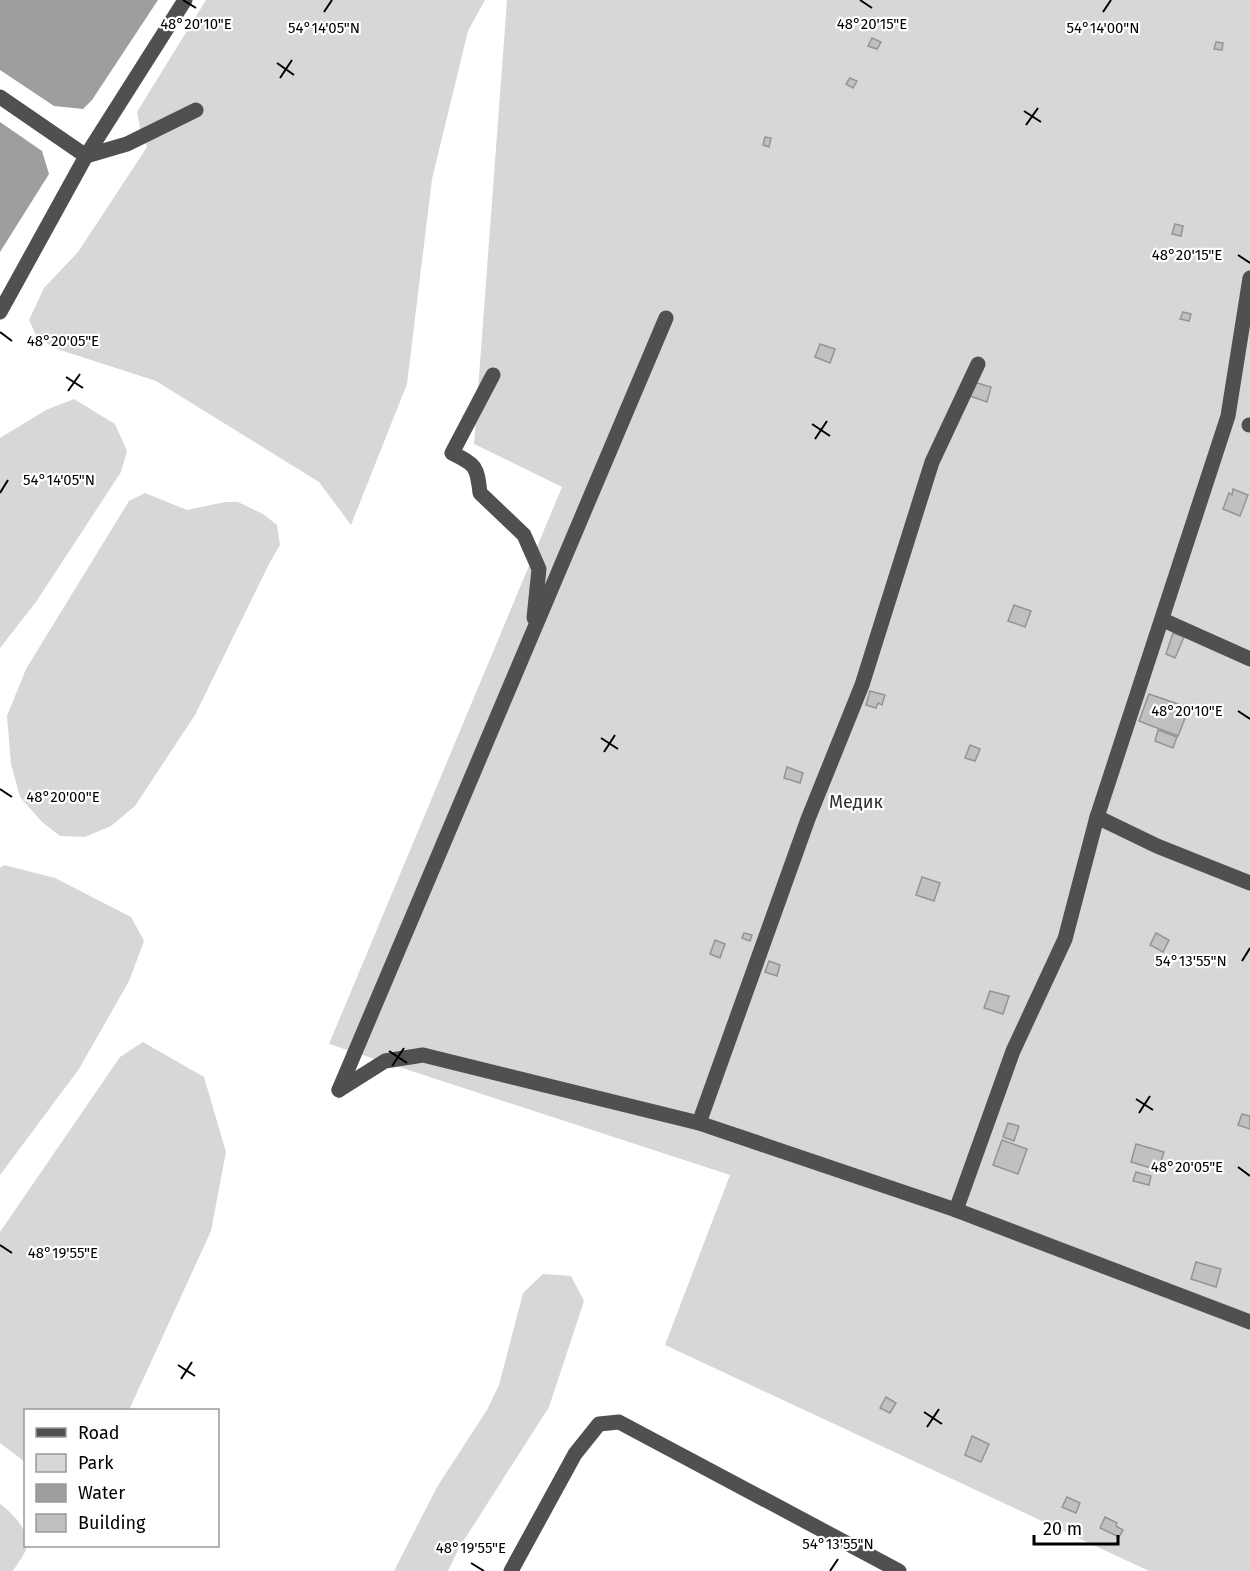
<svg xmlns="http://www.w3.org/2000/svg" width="1250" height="1571" font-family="'Fira Sans',sans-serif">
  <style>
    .green { fill: #d7d7d7 }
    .water { fill: #9e9e9e }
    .building { fill: #c0c0c0; stroke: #949494; stroke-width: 1.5 }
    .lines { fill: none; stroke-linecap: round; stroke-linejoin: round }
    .minor { stroke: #505050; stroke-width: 15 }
    .ticks { fill: none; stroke: #000; stroke-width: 2 }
    .labels { text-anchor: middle; stroke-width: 4.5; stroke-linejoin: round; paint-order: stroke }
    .park-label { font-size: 18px; fill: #2e2e2e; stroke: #fff }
    .ticks-label { font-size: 15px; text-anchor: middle; fill: #000; stroke: #fff; stroke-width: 4.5; stroke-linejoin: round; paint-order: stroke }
  </style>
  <rect width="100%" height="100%" fill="#fff"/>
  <g class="green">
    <polygon points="206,0 485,0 468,31 432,179 407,384 351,525 319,482 156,381 54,348 37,337 29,320 44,288 78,252 147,147 140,128 137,112"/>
    <polygon points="507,0 1250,0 1250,1571 1149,1571 665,1345 730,1175 329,1044 562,487 474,444"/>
    <polygon points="74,399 115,424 127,451 121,472 36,602 0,648 0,438 46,410"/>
    <polygon points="145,493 187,510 225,502 238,502 263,514 277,525 280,545 270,562 195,715 135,806 111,826 85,837 60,836 42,822 20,797 11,764 7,716 26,669 129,501"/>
    <polygon points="4,865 55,878 131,917 144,941 129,981 79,1069 0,1175 0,868"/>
    <polygon points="143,1042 204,1077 226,1152 211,1231 129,1410 26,1410 25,1462 0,1443 0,1232 120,1057"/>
    <polygon points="543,1274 571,1276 584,1301 549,1407 459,1548 448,1571 394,1571 437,1487 487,1410 499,1385 523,1293"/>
    <path d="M0 1504C13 1513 29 1531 27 1546 26 1553 17 1564 13 1571H0Z"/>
  </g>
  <g class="water">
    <polygon points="0,0 158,0 92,100 83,109 54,106 0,70"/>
    <polygon points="0,122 42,151 49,174 0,252"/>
  </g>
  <g class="building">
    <polygon points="872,38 881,42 877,49 868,46"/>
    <polygon points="1216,42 1223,43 1222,50 1214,49"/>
    <polygon points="850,78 857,81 853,88 846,84"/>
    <polygon points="765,137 771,138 769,147 763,145"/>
    <polygon points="1175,224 1183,226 1181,236 1172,234"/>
    <polygon points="1183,312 1191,314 1189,321 1180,319"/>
    <polygon points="820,344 835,349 830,363 815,357"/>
    <polygon points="974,382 991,387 987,402 970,396"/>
    <polygon points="1233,489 1248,495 1240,516 1223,509 1229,493 1232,495"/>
    <polygon points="1014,605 1031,611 1025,627 1008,621"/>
    <polygon points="1173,633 1184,637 1175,658 1166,654"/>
    <polygon points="870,691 885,695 882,705 878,703 876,708 866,705"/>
    <polygon points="1149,694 1189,708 1178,736 1139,721"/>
    <polygon points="1158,730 1177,737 1173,748 1155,741"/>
    <polygon points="970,745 980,749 975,761 965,758"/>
    <polygon points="787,767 803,773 800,783 784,778"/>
    <polygon points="922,877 940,883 934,901 916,895"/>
    <polygon points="744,933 752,935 750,941 742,938"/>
    <polygon points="1156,933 1169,940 1163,952 1150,945"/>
    <polygon points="715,940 725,944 720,958 710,954"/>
    <polygon points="769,961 780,965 777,976 765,972"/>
    <polygon points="990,991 1009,996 1003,1014 984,1008"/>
    <polygon points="1242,1114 1250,1116 1250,1129 1238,1125"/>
    <polygon points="1008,1123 1019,1126 1014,1141 1003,1137"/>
    <polygon points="1002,1140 1027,1149 1018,1174 993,1165"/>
    <polygon points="1136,1144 1164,1152 1158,1170 1131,1162"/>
    <polygon points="1136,1172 1151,1176 1149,1185 1133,1181"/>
    <polygon points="1196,1262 1221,1269 1216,1287 1191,1279"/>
    <polygon points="886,1397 896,1403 890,1413 880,1408"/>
    <polygon points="972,1436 989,1444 981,1462 965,1455"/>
    <polygon points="1067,1497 1080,1503 1076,1513 1062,1507"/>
    <polygon points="1105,1517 1117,1523 1116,1526 1123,1530 1119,1537 1100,1528"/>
  </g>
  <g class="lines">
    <g class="minor">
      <polyline points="0,97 86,156 127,144 196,110"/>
      <polyline points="0,312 86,156 185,0"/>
      <path d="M493 375 452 453C476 465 477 466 480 493L524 535 539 569 534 618"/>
      <polyline points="1249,425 1250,425"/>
      <polyline points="1163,620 1250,659"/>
      <polyline points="1097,817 1157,846 1250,883"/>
      <polyline points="339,1090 385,1061 423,1055 699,1123 956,1210 1250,1322"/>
      <polyline points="339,1090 666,318"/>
      <polyline points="699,1123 808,819 862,685 932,462 978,364"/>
      <polyline points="956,1210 1013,1051 1065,939 1097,817 1228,416 1250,278"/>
      <polyline points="511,1571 575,1454 599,1424 619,1422 899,1571"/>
    </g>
  </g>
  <path class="ticks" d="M183 0 196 8M860 0 872 8M324 12 332 0M1103 12 1111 0M277 63 294 75M280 78 292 60M1024 111 1041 122M1026 125 1038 108M1238 255 1250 263M0 332 12 341M66 377 83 388M68 391 80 374M812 424 830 436M815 439 827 421M0 493 8 480M1238 711 1250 719M601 738 618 749M604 752 615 735M0 789 12 797M1242 961 1250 948M389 1051 407 1063M392 1066 404 1048M1136 1099 1153 1110M1139 1113 1150 1096M1238 1167 1250 1176M0 1245 12 1253M178 1365 195 1376M181 1379 192 1362M924 1412 942 1424M927 1427 939 1409M471 1563 484 1571M830 1571 838 1559"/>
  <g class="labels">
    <g class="park-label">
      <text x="856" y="808">Медик</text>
    </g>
  </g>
  <g class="ticks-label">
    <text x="196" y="29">48°20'10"E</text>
    <text x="872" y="29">48°20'15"E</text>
    <text x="324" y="33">54°14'05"N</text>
    <text x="1103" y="33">54°14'00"N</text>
    <text x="1187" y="260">48°20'15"E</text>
    <text x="63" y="346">48°20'05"E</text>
    <text x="59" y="485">54°14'05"N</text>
    <text x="1187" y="716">48°20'10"E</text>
    <text x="63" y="802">48°20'00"E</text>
    <text x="1191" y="966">54°13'55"N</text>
    <text x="1187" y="1172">48°20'05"E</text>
    <text x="63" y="1258">48°19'55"E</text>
    <text x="838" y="1549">54°13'55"N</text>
    <text x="471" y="1553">48°19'55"E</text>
  </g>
  <rect x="24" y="1409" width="195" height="138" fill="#ffffff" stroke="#999999" stroke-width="1.5"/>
  <rect x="36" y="1428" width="30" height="9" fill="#505050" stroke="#999999" stroke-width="1.5"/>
  <text x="78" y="1439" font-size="18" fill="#000000">Road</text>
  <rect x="36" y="1454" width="30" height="18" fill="#d7d7d7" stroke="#999999" stroke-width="1.5"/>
  <text x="78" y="1469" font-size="18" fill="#000000">Park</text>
  <rect x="36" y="1484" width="30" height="18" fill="#9e9e9e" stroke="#999999" stroke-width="1.5"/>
  <text x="78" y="1499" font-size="18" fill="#000000">Water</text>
  <rect x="36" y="1514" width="30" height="18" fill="#c0c0c0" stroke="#999999" stroke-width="1.5"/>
  <text x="78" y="1529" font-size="18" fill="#000000">Building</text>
  <path d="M1034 1535v9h84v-9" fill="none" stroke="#000000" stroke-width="3"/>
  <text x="1043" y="1535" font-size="18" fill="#000000" stroke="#ffffff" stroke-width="4.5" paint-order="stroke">20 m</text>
</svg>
